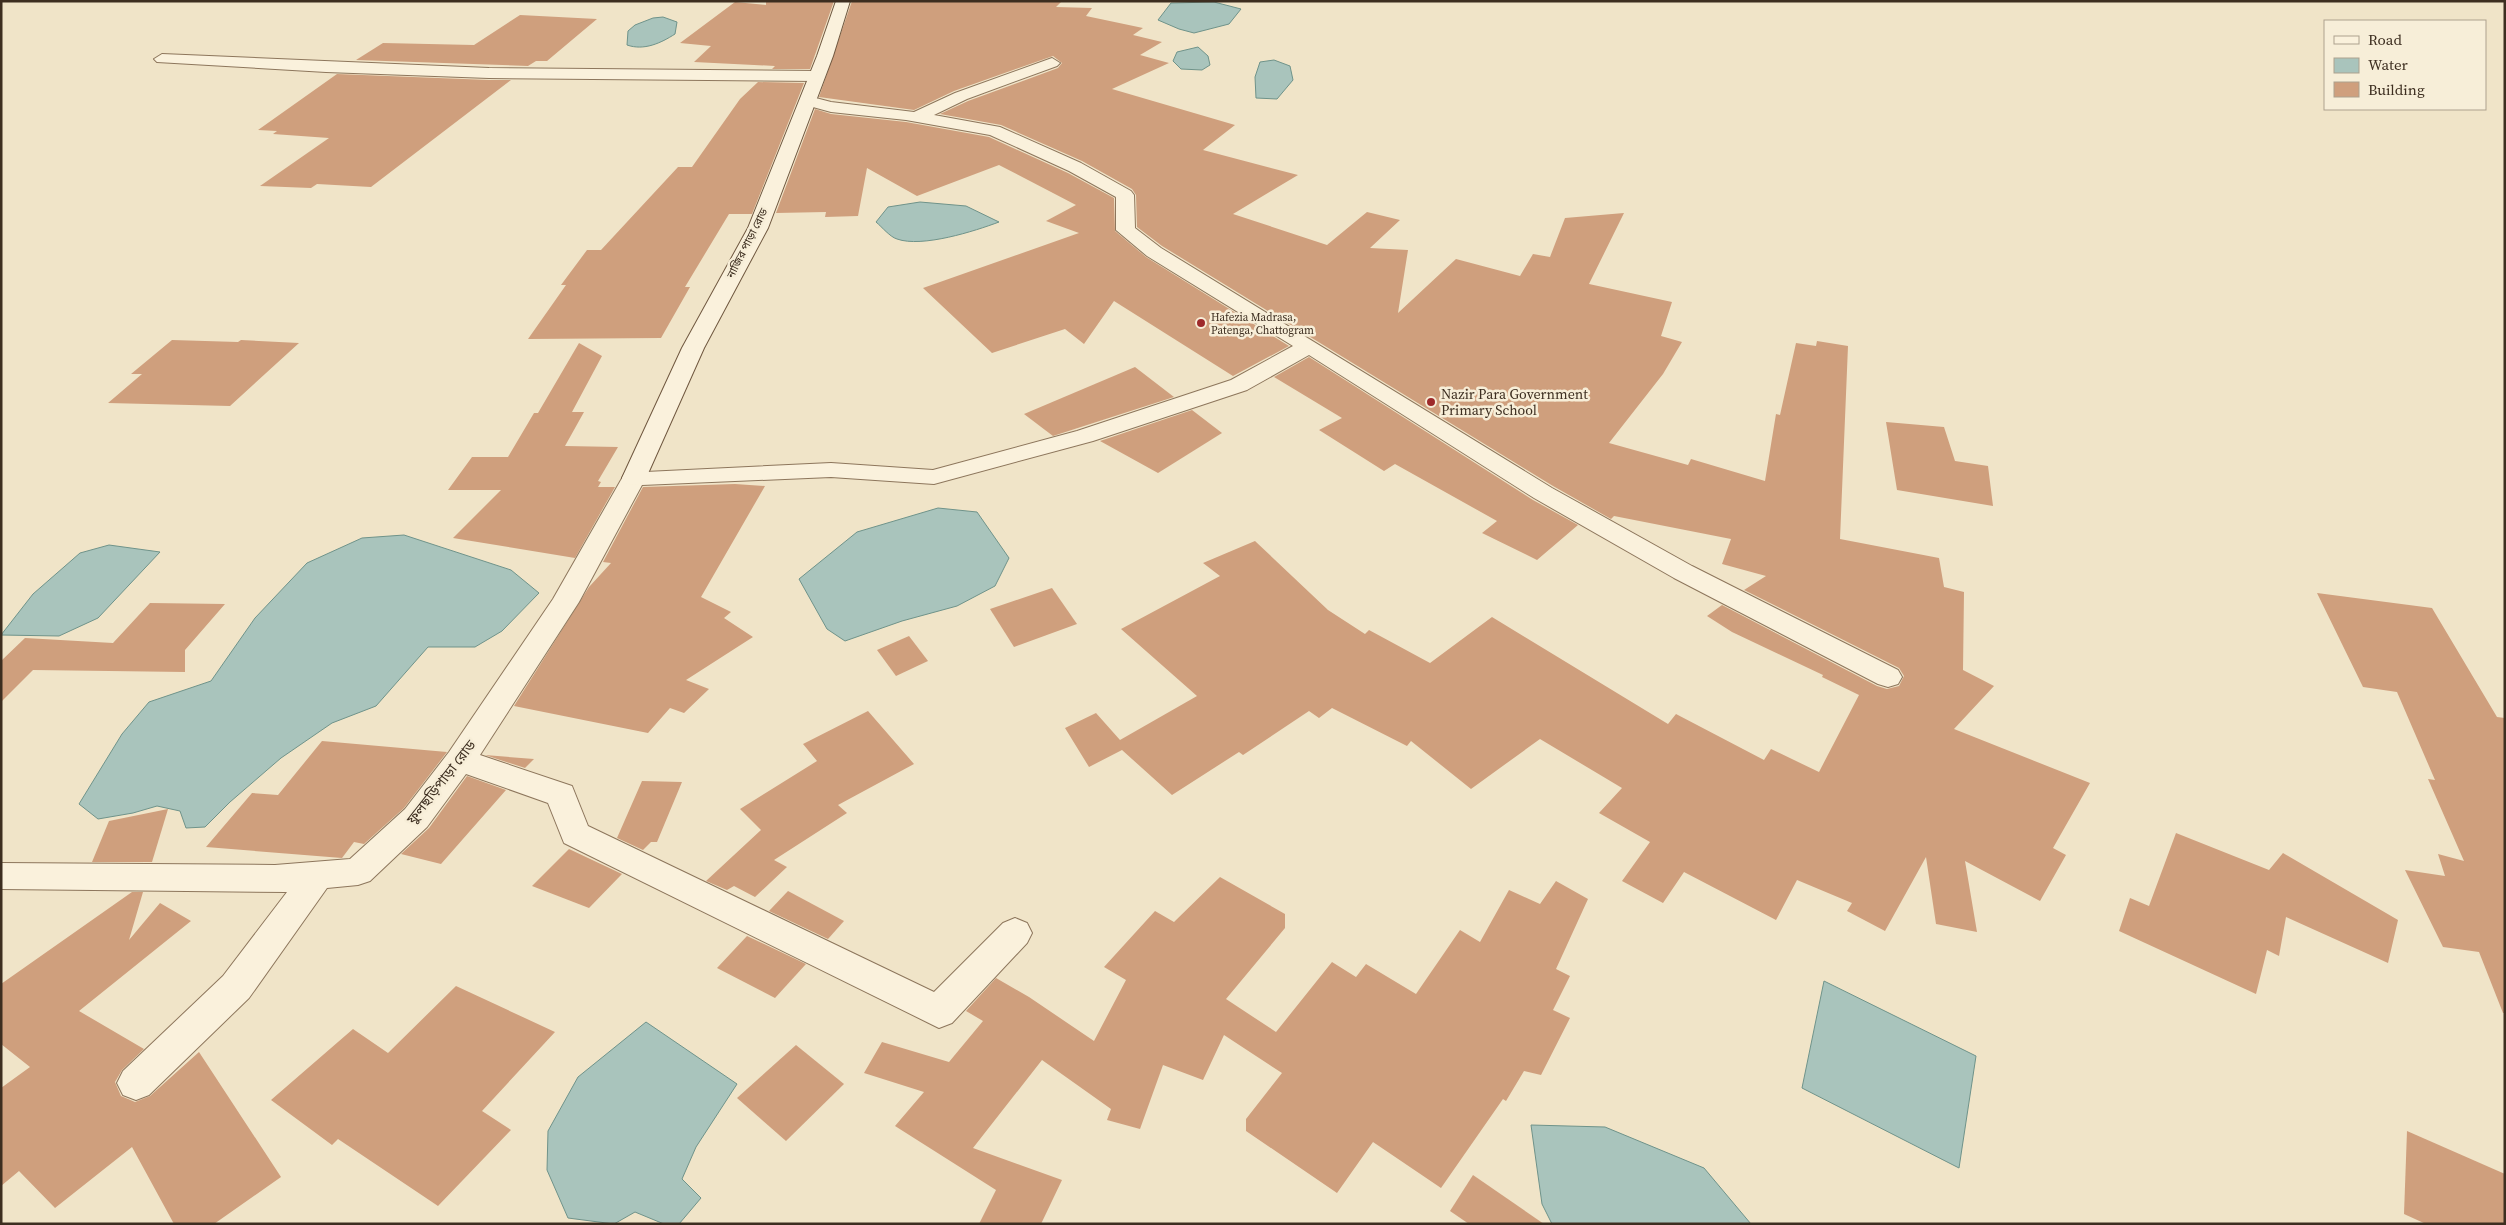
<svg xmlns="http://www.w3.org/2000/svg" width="2506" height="1225" font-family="'Source Serif 4','Noto Sans Bengali',serif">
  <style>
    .water { fill: #a9c4bc; stroke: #6f938a }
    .building { fill: #cf9f7d }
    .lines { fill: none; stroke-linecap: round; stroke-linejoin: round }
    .minor-casing { stroke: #8d765c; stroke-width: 2 }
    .secondary-casing { stroke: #6f573f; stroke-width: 2 }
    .minor { fill: #faf1dc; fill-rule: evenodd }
    .secondary { fill: #faf1dc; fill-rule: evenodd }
    .poi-dot { fill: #9e2a2b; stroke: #f7eed8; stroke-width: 2 }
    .labels { text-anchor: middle; stroke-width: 5; stroke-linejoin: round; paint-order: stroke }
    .far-street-label { font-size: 11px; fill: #3d2e20; stroke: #f7eed8 }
    .far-poi-label { font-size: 11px; fill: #3d2e20; stroke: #f7eed8; text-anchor: start }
    .poi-label { font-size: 14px; fill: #3d2e20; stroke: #f7eed8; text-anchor: start }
    .street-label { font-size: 14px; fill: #3d2e20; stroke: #f7eed8 }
  </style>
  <rect width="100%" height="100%" fill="#f0e4c8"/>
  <g class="water">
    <polygon points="1214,2 1241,9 1229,24 1194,33 1179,29 1158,20 1171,3"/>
    <path d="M653 18 663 17 677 22 675 34C661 43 644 51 627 45L628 31 635 25Z"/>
    <polygon points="1198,47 1208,56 1210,65 1202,70 1181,69 1173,61 1177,52"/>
    <polygon points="1274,60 1290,66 1293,80 1277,99 1256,98 1255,77 1260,62"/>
    <path d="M920 202 966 206 999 222C975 231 922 248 897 239 890 237 882 227 876 222L888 207Z"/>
    <polygon points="938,508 977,512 1009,558 995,586 957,606 902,621 845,641 827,629 799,579 857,532"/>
    <polygon points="404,535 511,570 539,593 502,631 475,647 428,647 376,706 332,723 281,758 230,802 205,827 186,828 180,811 157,806 133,813 98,819 79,804 122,734 149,702 211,681 255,618 307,563 362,538"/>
    <polygon points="109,545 160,552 98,618 59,636 1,635 33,594 80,553"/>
    <polygon points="1824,981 1976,1056 1959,1168 1802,1088"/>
    <polygon points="646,1022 737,1084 696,1147 682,1179 701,1198 679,1224 664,1224 635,1212 614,1224 568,1218 547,1170 548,1131 578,1077"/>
    <polygon points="1531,1125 1605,1127 1704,1168 1751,1224 1552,1224 1542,1204"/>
  </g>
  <g class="building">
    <polygon points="766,1 834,1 810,69 772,69 775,66 694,62 711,46 680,43 735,2 766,5"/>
    <polygon points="852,1 1062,1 1056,7 1092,8 1086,16 1143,28 1133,35 1162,42 1140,55 1169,63 1112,89 1235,125 1203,150 1298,175 1233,214 1327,245 1367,212 1400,220 1370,248 1408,250 1398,313 1456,259 1520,276 1533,254 1550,257 1565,218 1624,213 1589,284 1672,302 1661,336 1682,342 1663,374 1609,443 1688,465 1691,459 1765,481 1776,414 1780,415 1796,343 1816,346 1817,341 1848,346 1840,539 1939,558 1944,587 1964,592 1963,670 1994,686 1954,729 2090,783 2053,848 2066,855 2040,901 1965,861 1977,932 1936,924 1926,857 1885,931 1847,911 1852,903 1797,880 1776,920 1684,872 1663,903 1622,881 1650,842 1599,813 1622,788 1540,739 1471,789 1411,741 1407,746 1332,708 1319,718 1309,711 1243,755 1239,752 1172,795 1122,750 1089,767 1065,728 1096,713 1120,740 1197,696 1121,629 1220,576 1203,563 1255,541 1328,610 1365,634 1369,630 1430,663 1492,617 1668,724 1676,714 1764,760 1771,749 1819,772 1859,695 1822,677 1823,675 1732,632 1707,616 1722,605 1877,686 1887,689 1899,686 1904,676 1899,668 1744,590 1766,576 1722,564 1731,539 1614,516 1611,519 1553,486 1162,246 1137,227 1136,195 1132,189 1082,161 1001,125 940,114 968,101 1058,68 1062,63 1053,56 954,91 914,110 819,97"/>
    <polygon points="520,15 597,19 547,61 536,61 528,66 356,60 383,43 474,45"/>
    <polygon points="337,74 489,80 511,80 371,187 317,184 311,188 260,186 329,138 273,134 277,131 258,130"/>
    <polygon points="758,82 804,83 752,214 729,214 685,287 690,287 661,338 528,339 566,285 561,285 587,250 601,250 678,167 692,167 740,99"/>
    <polygon points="815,109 831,114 906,122 989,137 1068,173 1114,198 1115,231 1146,257 1289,346 1233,376 1114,301 1084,344 1065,329 992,353 923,288 1079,233 1046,221 1076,205 999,165 917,196 867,168 858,216 825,217 826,212 776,213"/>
    <polygon points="172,340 238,342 241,340 299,343 230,406 108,403 142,374 131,374"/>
    <polygon points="579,343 602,356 572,412 584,412 565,446 618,447 598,481 601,482 598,487 615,487 575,558 453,538 501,490 448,490 472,457 508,457 534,413 538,413"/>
    <polygon points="1309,357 1533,500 1578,525 1537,560 1482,533 1497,521 1395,464 1384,471 1319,430 1342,418 1274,377"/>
    <polygon points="1135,367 1174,397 1053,436 1024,414"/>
    <polygon points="1192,410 1222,433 1158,473 1100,441"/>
    <polygon points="1886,422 1944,427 1955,461 1988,466 1993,506 1897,490"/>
    <polygon points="735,484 765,486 701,597 731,612 724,618 753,637 686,680 709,689 684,713 670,708 648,733 514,706 589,587 611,563 603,562 643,487"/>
    <polygon points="1052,588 1077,624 1014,647 990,609"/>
    <polygon points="2317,593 2432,608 2497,717 2505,718 2505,1013 2503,1013 2479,952 2443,947 2405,870 2445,876 2438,854 2464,861 2428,779 2435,780 2397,692 2363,687"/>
    <polygon points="150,603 225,604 185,650 185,672 33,670 1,702 1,661 25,638 113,643"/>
    <polygon points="909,636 928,661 896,676 877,650"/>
    <polygon points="868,711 914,764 838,805 847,813 774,860 787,867 755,897 734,886 727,890 706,881 761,830 740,809 817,761 803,744"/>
    <polygon points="322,741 447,752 404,808 364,844 354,842 342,858 206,847 252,793 278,795"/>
    <polygon points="485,755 534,759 525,768"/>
    <polygon points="467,776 506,790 441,864 401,854 429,828"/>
    <polygon points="642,781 682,782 657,842 651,842 643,850 617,838"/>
    <polygon points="168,809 152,862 92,862 109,821"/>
    <polygon points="2176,833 2269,870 2283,853 2398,920 2388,963 2286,917 2279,956 2267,950 2256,994 2119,931 2130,898 2149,906"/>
    <polygon points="569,849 622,874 589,908 532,886"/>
    <polygon points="1220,877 1285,914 1285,928 1226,999 1276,1032 1332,962 1356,977 1366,964 1416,994 1460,930 1480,942 1509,890 1540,904 1556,881 1588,899 1556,969 1570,976 1553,1010 1570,1018 1541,1075 1524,1071 1506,1101 1503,1099 1441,1188 1373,1142 1337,1193 1246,1131 1246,1119 1282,1073 1224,1035 1203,1080 1163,1065 1140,1129 1107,1120 1111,1109 1042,1060 973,1148 1062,1180 1041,1224 979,1224 996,1190 895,1126 924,1092 864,1073 882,1042 949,1062 983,1021 966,1011 996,978 1029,997 1094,1041 1126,980 1104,967 1155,911 1174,922"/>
    <polygon points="788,891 844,921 828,939 769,911"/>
    <polygon points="132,892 143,892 129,940 160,903 191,921 79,1011 144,1049 122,1070 115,1082 121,1096 135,1102 150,1096 199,1052 281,1177 214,1224 174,1224 132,1147 55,1208 19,1171 1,1186 1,1088 30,1067 1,1044 1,984"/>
    <polygon points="747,936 806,964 775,998 717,968"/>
    <polygon points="456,986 555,1032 482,1111 511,1130 438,1206 338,1139 332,1145 271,1100 353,1029 388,1053"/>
    <polygon points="796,1045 844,1084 786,1141 737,1098"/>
    <polygon points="2407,1131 2505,1174 2505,1224 2426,1224 2404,1214"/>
    <polygon points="1473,1175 1544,1224 1469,1224 1450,1211"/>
  </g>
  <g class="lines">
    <g class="minor-casing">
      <g id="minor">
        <polygon points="162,54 489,68 817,71 825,76 817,81 489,78 326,72 157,62 154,59"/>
        <polygon points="1052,58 1060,63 1057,66 967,99 934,115 1000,127 1081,163 1131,191 1134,195 1135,228 1161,248 1552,488 1692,566 1898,670 1902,677 1898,684 1888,687 1878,684 1674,578 1534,498 1309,355 1247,390 1093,441 934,484 831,477 642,485 579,602 480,755 572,786 588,826 934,992 1003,923 1015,918 1027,923 1032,933 1027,943 952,1023 939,1028 564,843 548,803 466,774 427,827 370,881 358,885 327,888 249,998 149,1095 136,1100 123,1095 117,1083 123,1071 223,976 287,892 1,889 1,863 275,865 350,859 405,809 449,752 553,599 625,473 831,463 933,470 1077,431 1231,380 1293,346 1147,256 1116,230 1116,197 1069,171 990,135 906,120 831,112 802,104 800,101 808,96 831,102 914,112 955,93"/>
      </g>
    </g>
    <g class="secondary-casing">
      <polygon id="secondary" points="836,1 850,1 833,56 768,228 704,348 646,478 643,483 634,485 625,483 622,478 682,348 748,228 817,56"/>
    </g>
    <use href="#minor" class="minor"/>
    <use href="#secondary" class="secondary"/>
  </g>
  <g class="poi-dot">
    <circle cx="1201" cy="323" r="5"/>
    <circle cx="1431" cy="402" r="5"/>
  </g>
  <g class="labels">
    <g class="far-street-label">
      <text transform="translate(747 243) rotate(-63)" y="4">নাজির পাড়া রোড</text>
    </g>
    <g class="far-poi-label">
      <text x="1211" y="321">Hafezia Madrasa,<tspan x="1211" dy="13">Patenga, Chattogram</tspan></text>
    </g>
    <g class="poi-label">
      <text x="1441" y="399">Nazir Para Government<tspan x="1441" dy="16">Primary School</tspan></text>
    </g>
    <g class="street-label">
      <text transform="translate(441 782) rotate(-52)" y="5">ফুলছড়িপাড়া রোড</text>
    </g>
  </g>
  <rect width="2506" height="1225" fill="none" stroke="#3d2e20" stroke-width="5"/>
  <rect x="2324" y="20" width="162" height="90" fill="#f7eed8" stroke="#ada18e"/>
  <rect x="2334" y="36" width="25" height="8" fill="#faf1dc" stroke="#ada18e"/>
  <text x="2368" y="45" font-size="15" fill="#3d2e20">Road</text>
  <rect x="2334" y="58" width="25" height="15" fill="#a9c4bc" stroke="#ada18e"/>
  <text x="2368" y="70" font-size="15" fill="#3d2e20">Water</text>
  <rect x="2334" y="82" width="25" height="15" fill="#cf9f7d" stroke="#ada18e"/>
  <text x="2368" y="95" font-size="15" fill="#3d2e20">Building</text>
</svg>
